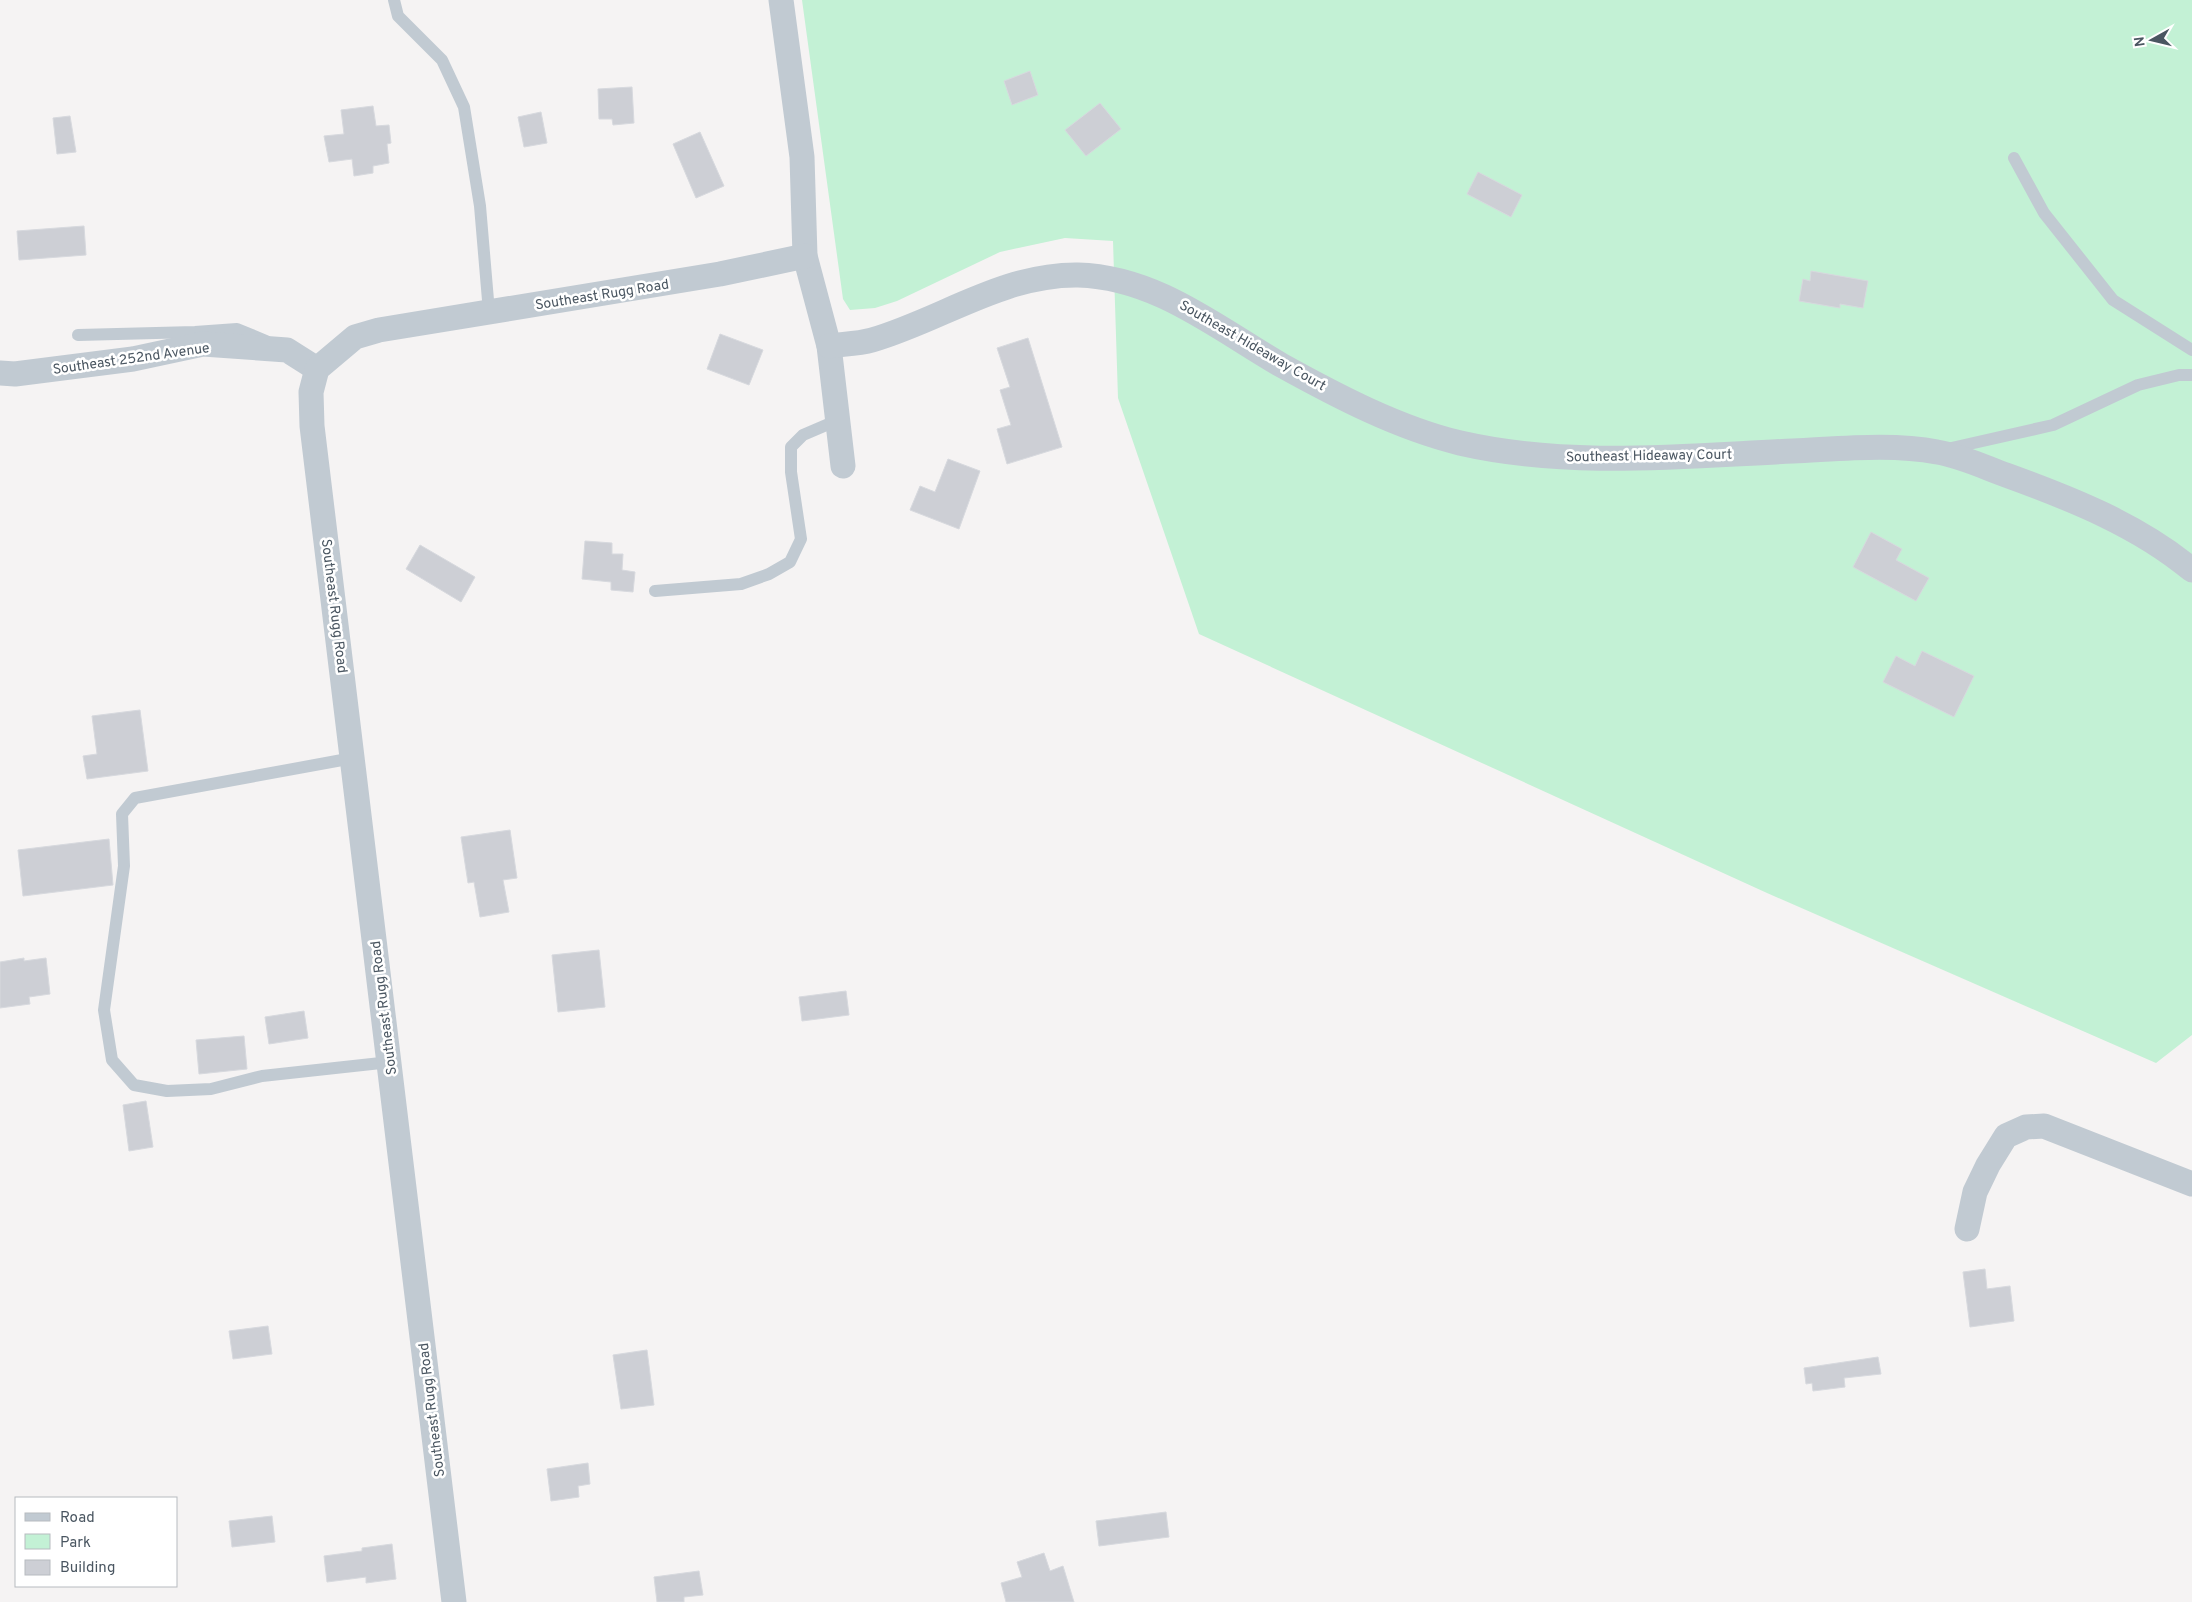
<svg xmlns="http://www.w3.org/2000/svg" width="2192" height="1602" font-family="Overpass,sans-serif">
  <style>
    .green { fill: #c3f1d5 }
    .building { fill: #cdcfd5; stroke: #d7d9de }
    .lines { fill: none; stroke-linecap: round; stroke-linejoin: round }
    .lane { stroke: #c1cad2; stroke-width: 12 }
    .street { stroke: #c1cad2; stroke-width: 25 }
    .labels { text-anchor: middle; stroke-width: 5; stroke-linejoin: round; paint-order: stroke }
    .street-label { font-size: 14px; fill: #4a5661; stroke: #fff }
  </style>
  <rect width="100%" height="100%" fill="#f5f3f3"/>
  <polygon class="green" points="802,0 2192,0 2192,1035 2156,1063 1767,893 1199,634 1118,398 1113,241 1065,238 1000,252 897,301 875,308 850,310 843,299"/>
  <g class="building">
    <polygon points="1030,71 1038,95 1012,105 1004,81"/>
    <polygon points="632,87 634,123 613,125 612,119 599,119 598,89"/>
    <polygon points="1100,103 1121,129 1086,156 1065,130"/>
    <polygon points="373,106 376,126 389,125 391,143 387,144 389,163 373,166 373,173 354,176 352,159 329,162 324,136 344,134 341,110"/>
    <polygon points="541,112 547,143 524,147 518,117"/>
    <polygon points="70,116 76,152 57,154 53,118"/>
    <polygon points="700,132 724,186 696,198 673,144"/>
    <polygon points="1478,172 1522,195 1511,217 1467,194"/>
    <polygon points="84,226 86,255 19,260 17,231"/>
    <polygon points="1811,271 1868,281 1863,308 1840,304 1840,308 1799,301 1803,279 1810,281"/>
    <polygon points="720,334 763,350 749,385 707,369"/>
    <polygon points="1028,338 1062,447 1007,464 997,429 1011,425 1000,390 1010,387 997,348"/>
    <polygon points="948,459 980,471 959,529 910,510 920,486 935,492"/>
    <polygon points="1871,532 1902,549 1896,560 1929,578 1916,601 1853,567"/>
    <polygon points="585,541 612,543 612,554 623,554 622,570 635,572 633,592 611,590 611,582 582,579"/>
    <polygon points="420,545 475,577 461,602 406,569"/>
    <polygon points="1922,651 1974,676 1954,717 1883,682 1896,656 1915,666"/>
    <polygon points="140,710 148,771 87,779 83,756 97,754 92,716"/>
    <polygon points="510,830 517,878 503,880 509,912 480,917 474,882 468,883 461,837"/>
    <polygon points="109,839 113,885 23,896 18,850"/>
    <polygon points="599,950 605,1007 558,1012 552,955"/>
    <polygon points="24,958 24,961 46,958 50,994 29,997 30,1004 0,1008 0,962"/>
    <polygon points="846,991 849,1015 802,1021 799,997"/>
    <polygon points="304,1011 308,1038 269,1044 265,1017"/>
    <polygon points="244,1036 247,1069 199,1074 196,1040"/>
    <polygon points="146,1101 153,1147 129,1151 123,1105"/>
    <polygon points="1985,1269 1987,1289 2010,1286 2014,1321 1970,1327 1963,1272"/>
    <polygon points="268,1326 272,1354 233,1359 229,1331"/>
    <polygon points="647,1350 654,1405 621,1409 613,1355"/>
    <polygon points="1878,1357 1881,1374 1844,1378 1845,1387 1813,1391 1812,1383 1806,1384 1804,1368"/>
    <polygon points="588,1463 590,1484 578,1486 579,1497 551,1501 547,1469"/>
    <polygon points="1166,1512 1169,1537 1099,1546 1096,1521"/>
    <polygon points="272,1516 275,1542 232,1547 229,1521"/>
    <polygon points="392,1544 396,1579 366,1583 366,1577 327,1582 324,1556 362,1551 362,1548"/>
    <polygon points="1044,1553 1050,1571 1063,1566 1074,1602 1006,1602 1001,1583 1022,1577 1017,1562"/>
    <polygon points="699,1571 703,1595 684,1597 684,1602 657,1602 654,1577"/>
  </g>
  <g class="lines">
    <g class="lane">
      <polyline points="394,0 398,16 442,60 464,107 480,206 489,312"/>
      <polyline points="2014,158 2044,213 2113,300 2192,350"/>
      <polyline points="78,335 195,332 237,329 266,341"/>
      <polyline points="1947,449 2053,425 2138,385 2179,375 2192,375"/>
      <polyline points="655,591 741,584 769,574 790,562 801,539 791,472 791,447 803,435 838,420"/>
      <polyline points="353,758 135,798 122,814 124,866 104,1010 112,1060 134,1085 167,1091 211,1089 262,1076 390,1062"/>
    </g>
    <g class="street">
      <polyline points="781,0 802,157 805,256 829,346 843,466"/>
      <path d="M829 346C843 344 858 344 872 340 941 320 1003 274 1078 275 1156 277 1217 328 1281 365 1337 396 1398 428 1460 443 1569 468 1682 456 1793 451 1838 449 1892 443 1937 452 1961 456 1984 467 2006 475 2072 499 2138 525 2192 570"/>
      <polyline points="0,373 15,374 133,359 203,344 287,350 317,369"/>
      <polyline points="1967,1229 1975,1192 1988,1165 2006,1136 2026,1127 2044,1126 2192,1184"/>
      <polyline points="454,1602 312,426 311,392 317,369 355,337 379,330 720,274 805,256"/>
    </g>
  </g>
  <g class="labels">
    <g class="street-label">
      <text transform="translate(602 294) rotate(-9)" y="5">Southeast Rugg Road</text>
      <text transform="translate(1253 345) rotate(30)" y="5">Southeast Hideaway Court</text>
      <text transform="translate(131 358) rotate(-8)" y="5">Southeast 252nd Avenue</text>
      <text transform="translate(1649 455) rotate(-1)" y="5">Southeast Hideaway Court</text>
      <text transform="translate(335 606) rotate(83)" y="5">Southeast Rugg Road</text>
      <text transform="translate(383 1008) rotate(-97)" y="5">Southeast Rugg Road</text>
      <text transform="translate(431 1410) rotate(-97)" y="5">Southeast Rugg Road</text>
    </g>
  </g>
  <rect x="15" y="1497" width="162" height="90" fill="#ffffff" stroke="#b7bbc0"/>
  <rect x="25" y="1513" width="25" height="8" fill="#c1cad2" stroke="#b7bbc0"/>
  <text x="60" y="1522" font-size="15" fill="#4a5661">Road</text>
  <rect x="25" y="1534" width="25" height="15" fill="#c3f1d5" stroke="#b7bbc0"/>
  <text x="60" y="1547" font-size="15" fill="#4a5661">Park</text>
  <rect x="25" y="1560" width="25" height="15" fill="#cdcfd5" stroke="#b7bbc0"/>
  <text x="60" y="1572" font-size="15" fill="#4a5661">Building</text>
  <g transform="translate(2152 40) rotate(262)" stroke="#ffffff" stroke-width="4" paint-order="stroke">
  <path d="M0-4L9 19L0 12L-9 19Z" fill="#4a5661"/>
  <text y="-8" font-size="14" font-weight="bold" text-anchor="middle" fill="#4a5661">N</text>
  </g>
</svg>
